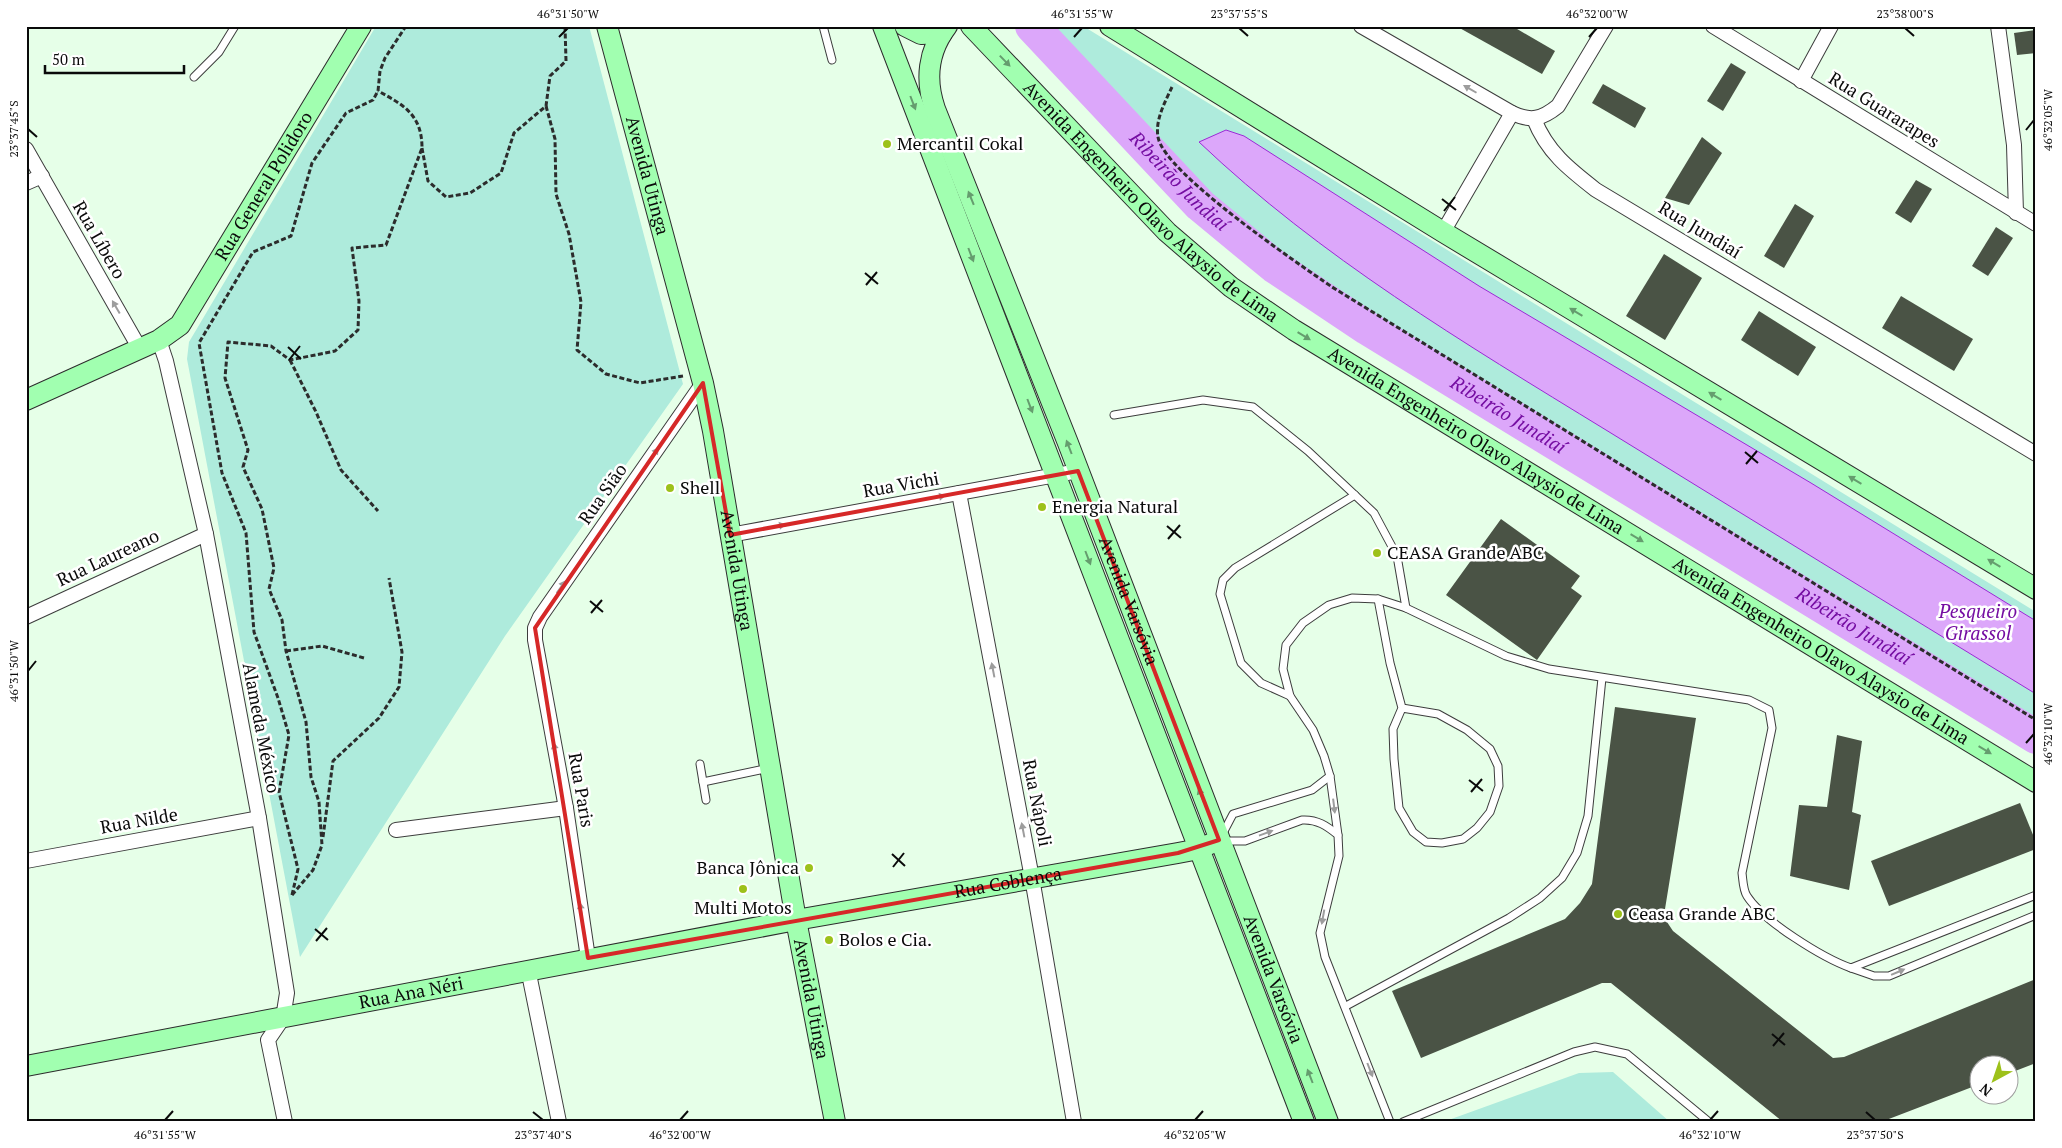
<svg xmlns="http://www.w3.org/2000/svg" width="2062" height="1148" font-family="'PT Serif',serif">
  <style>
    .green { fill: #aeebdc }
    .water { fill: #dca7fa; stroke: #9c29d6 }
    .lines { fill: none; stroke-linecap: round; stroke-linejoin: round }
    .river { stroke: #dca7fa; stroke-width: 34 }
    .building { fill: #4a5345 }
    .lane-casing { stroke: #3d3d3d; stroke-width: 9 }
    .street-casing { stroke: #3d3d3d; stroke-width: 16 }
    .secondary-casing { stroke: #2c2c2c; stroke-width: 22 }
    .path { stroke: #2c2c2c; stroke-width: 3; stroke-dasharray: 5 2.5; stroke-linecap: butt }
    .lane { stroke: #fff; stroke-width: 7 }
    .street { stroke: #fff; stroke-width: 14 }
    .secondary { stroke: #a1ffb0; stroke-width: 20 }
    .oneway { fill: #659d6e }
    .oneway2 { fill: #9d9d9d }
    .marked { fill: none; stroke: #d62828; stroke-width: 4; stroke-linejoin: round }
    .ticks { fill: none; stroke: #0a0a0a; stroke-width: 2 }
    .poi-dot { fill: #9dc11a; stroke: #fff; stroke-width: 2 }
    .labels { text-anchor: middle; stroke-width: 5; stroke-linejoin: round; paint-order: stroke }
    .street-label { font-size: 18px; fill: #0a0a0a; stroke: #fff }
    .poi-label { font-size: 18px; fill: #0a0a0a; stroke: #fff; text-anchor: start }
    .water-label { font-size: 19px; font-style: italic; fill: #750da2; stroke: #fff }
    .neatline { fill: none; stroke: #0a0a0a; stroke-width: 2 }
    .ticks-label { font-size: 12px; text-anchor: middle; fill: #0a0a0a }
  </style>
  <rect width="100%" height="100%" fill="#e6ffe8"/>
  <g class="green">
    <polygon points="376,26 589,26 683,384 505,636 300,957 187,359 189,342"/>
    <polygon points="1043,26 1083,26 2036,612 2036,727 1324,287 1263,245 1210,204"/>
    <polygon points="1613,1072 1670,1122 1443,1122 1579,1073"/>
  </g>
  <path class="water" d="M1226 130 1244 136 1479 286 1811 483 2036 621V694C1892 606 1749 518 1606 430 1464 343 1320 257 1199 142Z"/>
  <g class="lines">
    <path class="river" id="s1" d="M1032 26 1200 205 1274 266 1367 328 2036 737"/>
  </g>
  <g class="building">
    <polygon points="1456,26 1512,26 1555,51 1542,74"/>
    <polygon points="2036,30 2036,53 2017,55 2014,33"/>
    <polygon points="1731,63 1746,72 1723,111 1707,101"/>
    <polygon points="1603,84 1646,108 1635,128 1592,103"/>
    <polygon points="1702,137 1722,153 1689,205 1665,198"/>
    <polygon points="1916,180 1932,189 1911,223 1895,213"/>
    <polygon points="1795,204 1814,216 1784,268 1764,256"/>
    <polygon points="1996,227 2013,238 1988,276 1972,266"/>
    <polygon points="1664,254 1702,278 1665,340 1626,316"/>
    <polygon points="1901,296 1973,339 1954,371 1882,328"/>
    <polygon points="1759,311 1816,347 1798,376 1741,340"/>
    <polygon points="1501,519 1580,576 1571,588 1582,596 1537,660 1446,595"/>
    <polygon points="1615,707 1696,718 1665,909 1667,922 1673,931 1833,1058 1844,1057 2036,979 2036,1063 2010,1073 2010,1066 1980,1066 1980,1084 1881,1122 1783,1122 1611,983 1602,983 1421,1058 1392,991 1565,919 1580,903 1592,884"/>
    <polygon points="1837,735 1862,741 1852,812 1861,815 1849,890 1790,876 1799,805 1827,807"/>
    <polygon points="2020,803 2036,842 2036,849 1889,906 1871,861"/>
  </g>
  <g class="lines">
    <g class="lane-casing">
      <g id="lane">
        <polyline points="823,26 832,60"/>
        <polyline points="194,77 219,52 235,26"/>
        <polyline points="1114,415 1203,400 1253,407 1308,451 1374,513 1397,556 1406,608"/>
        <polyline points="1378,599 1390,663 1402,708 1393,729 1394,759 1399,808 1413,832 1426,842 1442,843 1463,839 1477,828 1490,812 1499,786 1498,766 1490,749 1467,730 1438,714 1402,708"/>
        <polyline points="1290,696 1261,683 1241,663 1220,594 1223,580 1235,568 1355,495"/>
        <polyline points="700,764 706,800"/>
        <polyline points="703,782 769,768"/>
        <polyline points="1222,835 1233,814 1312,790 1330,776"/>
        <path d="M1338 835 1330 776 1324 756 1313 730 1290 696 1283 669 1286 645 1303 623 1329 605 1352 598 1378 599 1406 608 1506 656 1549 669 1749 700 1769 710 1772 728 1742 873C1743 880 1743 890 1747 896 1763 921 1823 958 1851 968L2036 895"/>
        <path d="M1224 841H1245L1302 820C1317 819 1327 826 1338 835L1339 856 1320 933 1325 957 1390 1122"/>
        <polyline points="1851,968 1874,976 1889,976 2036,915"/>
        <polyline points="1346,1006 1509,918 1540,898 1562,878 1577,853 1588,816 1602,678"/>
        <polyline points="1403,1122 1574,1052 1595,1047 1627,1054 1709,1122"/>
      </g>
    </g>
    <g class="street-casing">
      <g id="street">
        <path d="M1361 26 1512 113C1531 122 1542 119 1558 106L1606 26"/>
        <polyline points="1713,26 2036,224"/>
        <polyline points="1998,26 2014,145 2016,213"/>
        <polyline points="1801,81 1831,26"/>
        <path d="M1534 119C1547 152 1569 169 1596 190L2036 454"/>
        <polyline points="26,149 140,349"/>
        <polyline points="26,183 42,176"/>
        <polyline points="1443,232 1512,113"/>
        <polyline points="159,340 166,361 206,534 259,818 287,993 283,1018 268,1040 285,1122"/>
        <polyline points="959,493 1032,878 1074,1122"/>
        <polyline points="730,535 1078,471"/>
        <polyline points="26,617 206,534"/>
        <polyline points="396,830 566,808"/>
        <polyline points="26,861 259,818"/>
        <polyline points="588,958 566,808 535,640 535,628 540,617 703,383"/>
        <polyline points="528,969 559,1122"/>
      </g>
    </g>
    <g class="secondary-casing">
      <g id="secondary">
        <path id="s2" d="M607 26 703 383 713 431 796 920 835 1122"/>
        <polyline points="883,26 1304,1122"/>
        <polyline points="905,26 921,34 942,33"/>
        <path id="s3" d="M947 26C928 51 925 80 935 109L1068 443 1328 1122"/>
        <path id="s4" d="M971 26 1167 232 1231 287 1294 330 2036 782"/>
        <polyline points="1110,26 1443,232 2036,589"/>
        <path id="s5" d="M26 400 159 340 180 325 361 26"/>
        <path id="s6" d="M26 1066 796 920 1178 853 1199 849 1219 840"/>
      </g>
    </g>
    <g class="path">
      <path d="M1172 87C1165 102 1155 120 1158 137 1164 173 1299 264 1332 287L2036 720"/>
      <polyline points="546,106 555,139 556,194 569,234 581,302 577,350 606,374 640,383 683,376"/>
      <polyline points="422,148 428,181 446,197 470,193 501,173 514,133 546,106 550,76 566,61 565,26"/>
      <polyline points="290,360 316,412 341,470 378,511"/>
      <polyline points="286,651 322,646 364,658"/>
      <polyline points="323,837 333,761 379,718 399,687 402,652 389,578"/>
      <path d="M292 895 313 870 322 845 319 802 311 777 306 722 286 651 282 620 269 589 274 568 262 509 243 467 248 450 225 378 228 342 271 346 290 360 335 351 358 330 359 301 352 248 386 245 422 148C422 115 404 105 378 91"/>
      <polyline points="292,895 298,869 279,792 289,735 278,698 254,632 246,533 222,473 199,343 253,252 291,236 312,163 346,113 373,100 378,91 380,71 385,58 406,26"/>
    </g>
    <use href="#lane" class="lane"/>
    <use href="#street" class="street"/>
    <use href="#secondary" class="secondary"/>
  </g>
  <defs><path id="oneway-solid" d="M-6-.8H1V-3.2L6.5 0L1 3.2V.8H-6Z" transform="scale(1.25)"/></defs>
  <g class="oneway">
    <use href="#oneway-solid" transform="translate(1005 61) rotate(46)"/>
    <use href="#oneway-solid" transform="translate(913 103) rotate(69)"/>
    <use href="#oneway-solid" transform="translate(971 198) rotate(-112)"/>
    <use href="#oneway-solid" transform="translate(971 255) rotate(69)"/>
    <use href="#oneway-solid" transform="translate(1576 312) rotate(-149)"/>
    <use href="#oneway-solid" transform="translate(1304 336) rotate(31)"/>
    <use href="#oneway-solid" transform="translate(1715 396) rotate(-149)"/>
    <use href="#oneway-solid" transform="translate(1030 406) rotate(69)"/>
    <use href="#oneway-solid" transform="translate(1069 447) rotate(-111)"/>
    <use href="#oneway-solid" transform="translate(1855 480) rotate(-149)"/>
    <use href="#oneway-solid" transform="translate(1637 538) rotate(31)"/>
    <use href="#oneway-solid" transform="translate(1088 558) rotate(69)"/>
    <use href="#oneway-solid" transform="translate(1994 563) rotate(-149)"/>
    <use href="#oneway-solid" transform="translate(1985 750) rotate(31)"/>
    <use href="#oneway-solid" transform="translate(1201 795) rotate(-111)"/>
    <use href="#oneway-solid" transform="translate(1310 1076) rotate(-111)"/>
  </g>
  <g class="oneway2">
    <use href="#oneway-solid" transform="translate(1470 89) rotate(-150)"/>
    <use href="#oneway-solid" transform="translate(116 307) rotate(-120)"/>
    <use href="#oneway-solid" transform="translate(654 454) rotate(-55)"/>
    <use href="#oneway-solid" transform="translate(938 497) rotate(-10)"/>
    <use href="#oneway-solid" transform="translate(778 526) rotate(-10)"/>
    <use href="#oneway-solid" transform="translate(561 587) rotate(-55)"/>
    <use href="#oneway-solid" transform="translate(993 670) rotate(-101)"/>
    <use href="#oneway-solid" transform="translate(555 750) rotate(-100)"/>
    <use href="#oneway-solid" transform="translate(1334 806) rotate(83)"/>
    <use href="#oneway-solid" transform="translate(1023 830) rotate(-101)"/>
    <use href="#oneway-solid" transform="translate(1266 833) rotate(-20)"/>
    <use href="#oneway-solid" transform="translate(581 910) rotate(-98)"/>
    <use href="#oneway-solid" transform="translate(1323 917) rotate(100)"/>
    <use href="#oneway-solid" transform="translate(1898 972) rotate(-23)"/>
    <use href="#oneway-solid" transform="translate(1370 1070) rotate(69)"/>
  </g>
  <path class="marked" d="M703 383 730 535 1078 471 1219 840 1178 853 588 958 535 628Z"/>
  <path class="ticks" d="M1239 28 1248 36M1905 28 1914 36M559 37 568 28M1074 37 1082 28M1589 37 1597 28M28 129 37 137M2026 130 2034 120M1442 199 1456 210M1444 211 1455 197M865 273 878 284M866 285 877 272M288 347 301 359M289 360 300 346M1745 452 1758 463M1746 464 1757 451M1167 526 1181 538M1168 539 1180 525M590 601 603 612M591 613 602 600M28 671 36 661M2026 743 2034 734M1469 780 1483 791M1471 792 1482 779M892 854 905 866M893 867 904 853M315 929 328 940M316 941 327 928M1772 1034 1785 1045M1773 1046 1784 1033M533 1112 543 1120M1866 1112 1875 1120M165 1120 173 1111M680 1120 688 1111M1195 1120 1203 1111M1710 1120 1718 1111"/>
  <g class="poi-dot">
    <circle cx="887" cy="144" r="5"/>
    <circle cx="670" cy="488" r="5"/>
    <circle cx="1042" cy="507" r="5"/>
    <circle cx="1377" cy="553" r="5"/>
    <circle cx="809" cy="868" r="5"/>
    <circle cx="743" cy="889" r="5"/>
    <circle cx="1618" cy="914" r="5"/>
    <circle cx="829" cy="940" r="5"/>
  </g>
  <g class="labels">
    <g class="street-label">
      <text transform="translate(1884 110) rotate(32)" y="6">Rua Guararapes</text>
      <text dy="6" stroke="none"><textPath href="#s2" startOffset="155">Avenida Utinga</textPath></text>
      <text dy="6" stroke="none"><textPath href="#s5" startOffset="334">Rua General Polidoro</textPath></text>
      <text dy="6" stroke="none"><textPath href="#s4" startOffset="252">Avenida Engenheiro Olavo Alaysio de Lima</textPath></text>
      <text transform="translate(1700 230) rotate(31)" y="6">Rua Jundiaí</text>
      <text transform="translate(99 240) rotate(60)" y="6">Rua Líbero</text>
      <text dy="6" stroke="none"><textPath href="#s4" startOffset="658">Avenida Engenheiro Olavo Alaysio de Lima</textPath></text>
      <text transform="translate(901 485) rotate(-10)" y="6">Rua Vichi</text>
      <text transform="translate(603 494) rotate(-55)" y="6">Rua Sião</text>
      <text transform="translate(108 558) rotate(-25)" y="6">Rua Laureano</text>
      <text dy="6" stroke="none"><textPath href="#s2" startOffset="560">Avenida Utinga</textPath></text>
      <text dy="6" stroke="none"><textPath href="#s3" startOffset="616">Avenida Varsóvia</textPath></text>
      <text dy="6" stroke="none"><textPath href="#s4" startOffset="1062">Avenida Engenheiro Olavo Alaysio de Lima</textPath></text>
      <text transform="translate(261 728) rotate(79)" y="6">Alameda México</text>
      <text transform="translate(581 790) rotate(80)" y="6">Rua Paris</text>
      <text transform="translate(1037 803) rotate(79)" y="6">Rua Nápoli</text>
      <text transform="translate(139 821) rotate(-10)" y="6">Rua Nilde</text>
      <text dy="6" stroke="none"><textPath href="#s6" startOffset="999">Rua Coblença</textPath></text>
      <text dy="6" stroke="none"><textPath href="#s3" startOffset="1021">Avenida Varsóvia</textPath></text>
      <text dy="6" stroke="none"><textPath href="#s6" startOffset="392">Rua Ana Néri</textPath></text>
      <text dy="6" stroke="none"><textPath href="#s2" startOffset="995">Avenida Utinga</textPath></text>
    </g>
    <g class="poi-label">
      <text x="897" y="150">Mercantil Cokal</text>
      <text x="680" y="494">Shell</text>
      <text x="1052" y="513">Energia Natural</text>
      <text x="1387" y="559">CEASA Grande ABC</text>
      <text x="799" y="874" text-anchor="end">Banca Jônica</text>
      <text x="743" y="914" text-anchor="middle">Multi Motos</text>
      <text x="1628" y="920">Ceasa Grande ABC</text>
      <text x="839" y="946">Bolos e Cia.</text>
    </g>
    <g class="water-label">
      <text dy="7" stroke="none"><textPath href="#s1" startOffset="214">Ribeirão Jundiaí</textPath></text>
      <text dy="7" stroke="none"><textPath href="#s1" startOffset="619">Ribeirão Jundiaí</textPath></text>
      <text x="1978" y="618">Pesqueiro<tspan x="1978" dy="22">Girassol</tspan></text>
      <text dy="7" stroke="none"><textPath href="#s1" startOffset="1024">Ribeirão Jundiaí</textPath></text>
    </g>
  </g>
  <rect width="2062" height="1148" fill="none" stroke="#ffffff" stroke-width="55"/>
  <g transform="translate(1994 1080) rotate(220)"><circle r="24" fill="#ffffff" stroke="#9d9d9d"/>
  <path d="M0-4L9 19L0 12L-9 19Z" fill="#9dc11a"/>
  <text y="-8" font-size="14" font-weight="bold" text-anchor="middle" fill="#0a0a0a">N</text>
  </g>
  <path d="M45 65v8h139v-8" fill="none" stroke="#0a0a0a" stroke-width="2.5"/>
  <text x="52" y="65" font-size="15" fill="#0a0a0a" stroke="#ffffff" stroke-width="4" paint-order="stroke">50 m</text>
  <rect x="28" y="28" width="2006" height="1092" class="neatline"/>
  <g class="ticks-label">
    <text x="568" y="18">46°31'50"W</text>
    <text x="1082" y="18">46°31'55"W</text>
    <text x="1239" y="18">23°37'55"S</text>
    <text x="1597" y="18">46°32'00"W</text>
    <text x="1905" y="18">23°38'00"S</text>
    <text transform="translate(2048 120) rotate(-90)" y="4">46°32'05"W</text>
    <text transform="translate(14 129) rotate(-90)" y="4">23°37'45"S</text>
    <text transform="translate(14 671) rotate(-90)" y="4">46°31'50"W</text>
    <text transform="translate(2048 734) rotate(-90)" y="4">46°32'10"W</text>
    <text x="165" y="1139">46°31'55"W</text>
    <text x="543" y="1139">23°37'40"S</text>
    <text x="680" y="1139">46°32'00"W</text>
    <text x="1195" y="1139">46°32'05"W</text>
    <text x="1710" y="1139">46°32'10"W</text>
    <text x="1875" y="1139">23°37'50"S</text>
  </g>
</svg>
